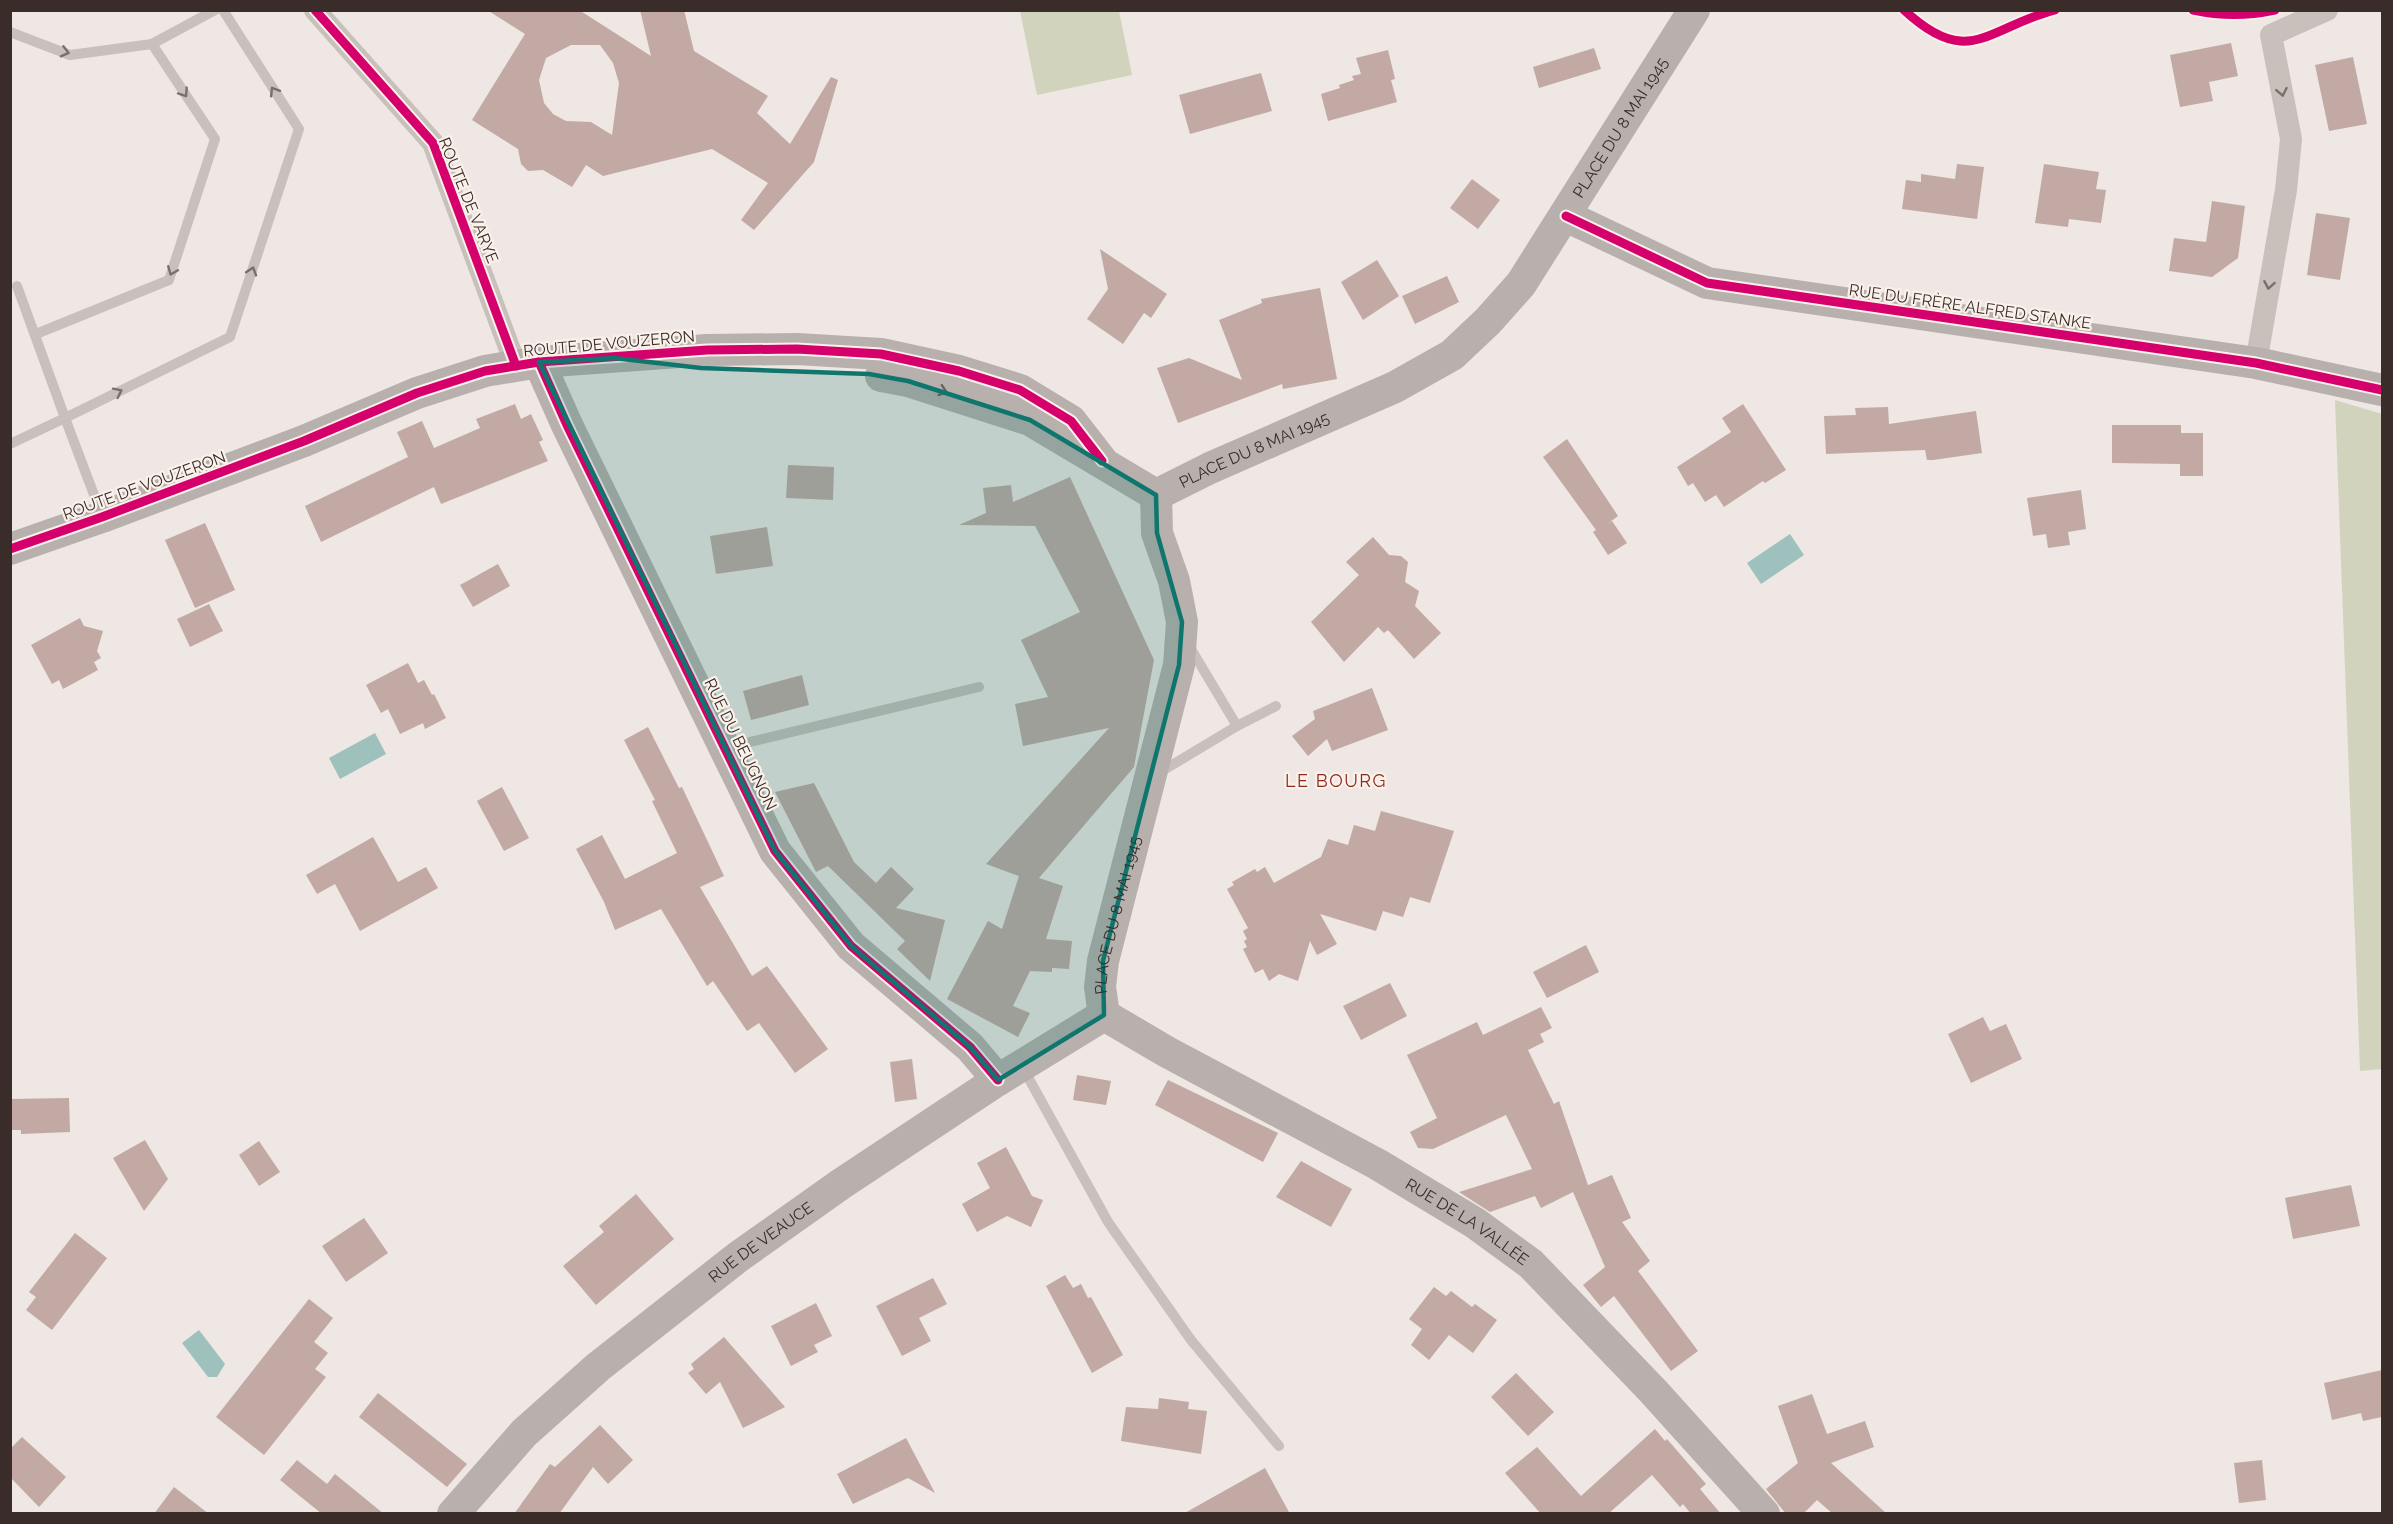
<svg xmlns="http://www.w3.org/2000/svg" width="2393" height="1524" font-family="Raleway,sans-serif">
  <style>
    .green { fill: #d2d3bc }
    .water { fill: #9ec1bd }
    .building { fill: #c2a9a4; fill-rule: evenodd }
    .lines { fill: none; stroke-linecap: round; stroke-linejoin: round }
    .lane { stroke: #c8c0bb; stroke-width: 10 }
    .street { stroke: #c8c0bb; stroke-width: 22 }
    .secondary { stroke: #b8b0ac; stroke-width: 32 }
    .cycleway-casing { stroke: #faf1ea; stroke-width: 13 }
    .cycleway { stroke: #d6006c; stroke-width: 9 }
    .oneway { stroke: #796f6b }
    .oneway2 { stroke: #6c615d }
    .marked { fill: #0f766e; fill-opacity: 0.2; stroke: #0f766e; stroke-width: 4.5; stroke-linejoin: round }
    .labels { text-anchor: middle; stroke-width: 4.5; stroke-linejoin: round; paint-order: stroke }
    .street-label { font-size: 16px; fill: #392c29; stroke: #faf1ea }
    .neighbourhood-label { font-size: 18px; letter-spacing: 1.5px; fill: #8a2c20; stroke: #faf1ea }
  </style>
  <rect width="100%" height="100%" fill="#eee7e3"/>
  <g class="green">
    <polygon points="1020,11 1119,11 1132,75 1037,95"/>
    <polygon points="2335,400 2382,414 2382,1069 2360,1071"/>
  </g>
  <g class="water">
    <polygon points="1790,534 1804,555 1761,584 1747,563"/>
    <polygon points="375,733 386,754 340,779 329,758"/>
    <polygon points="199,1330 225,1364 217,1377 208,1377 182,1343"/>
  </g>
  <g class="building">
    <path d="M487 10H579L651 56 640 10H684L694 51 768 96 757 113 790 144 831 77 838 80 814 162 754 230 741 220 768 183 712 149 603 176 586 165 572 187 543 170 528 171 521 164 518 149 472 120 525 34ZM571 45H600L613 63 619 83 612 135 591 122 566 121 553 114 544 103 539 80 546 58Z"/>
    <polygon points="2231,43 2238,76 2209,82 2213,101 2180,107 2170,55"/>
    <polygon points="1594,48 1601,69 1539,88 1533,67"/>
    <polygon points="1388,50 1395,79 1391,80 1397,102 1328,121 1321,94 1340,88 1339,85 1354,80 1352,76 1361,74 1356,58"/>
    <polygon points="2353,57 2367,124 2329,131 2315,65"/>
    <polygon points="1261,73 1272,111 1190,134 1179,95"/>
    <polygon points="1957,164 1984,167 1977,219 1902,209 1906,180 1921,182 1921,174 1955,179"/>
    <polygon points="2044,164 2099,172 2096,189 2106,190 2101,223 2069,219 2068,227 2035,223"/>
    <polygon points="1472,179 1500,200 1478,229 1450,208"/>
    <polygon points="2212,201 2245,206 2238,258 2212,277 2169,271 2174,238 2206,242"/>
    <polygon points="2316,213 2350,218 2340,280 2307,275"/>
    <polygon points="1100,249 1167,294 1151,318 1144,313 1123,344 1087,319 1108,289"/>
    <polygon points="1377,260 1399,296 1363,320 1341,282"/>
    <polygon points="1447,276 1459,302 1415,324 1402,296"/>
    <polygon points="1320,288 1337,379 1283,389 1282,384 1178,423 1157,368 1189,358 1242,380 1219,320 1262,303 1261,299"/>
    <polygon points="515,404 521,419 531,414 543,440 539,442 548,461 441,504 434,487 321,542 305,506 408,457 397,432 422,421 434,448 480,428 476,419"/>
    <polygon points="1743,404 1786,470 1765,483 1763,481 1724,507 1716,495 1705,502 1693,483 1688,486 1677,467 1731,432 1722,418"/>
    <polygon points="1888,407 1889,424 1976,411 1982,453 1933,460 1927,460 1925,450 1826,454 1824,416 1856,415 1855,408"/>
    <polygon points="2112,425 2181,425 2181,433 2203,433 2203,476 2180,476 2180,464 2112,463"/>
    <polygon points="1567,439 1618,516 1606,525 1612,521 1627,543 1608,555 1593,532 1596,530 1543,457"/>
    <polygon points="788,465 834,467 833,500 786,498"/>
    <polygon points="1070,477 1154,660 1134,767 1039,878 1063,886 1046,939 1072,941 1069,969 1052,968 1052,972 1030,971 1013,1006 1030,1013 1018,1037 947,999 988,921 1002,929 1019,876 986,864 1109,728 1023,746 1015,704 1048,697 1021,640 1080,612 1035,526 959,525 986,513 983,488 1011,485 1013,502"/>
    <polygon points="2081,490 2086,529 2068,532 2070,545 2048,548 2046,534 2033,536 2027,498"/>
    <polygon points="205,523 235,590 195,608 165,540"/>
    <polygon points="767,527 773,566 716,574 710,536"/>
    <polygon points="1373,537 1389,555 1401,556 1408,562 1405,582 1419,591 1415,606 1441,633 1414,659 1388,630 1384,633 1378,627 1344,662 1311,622 1359,575 1346,562"/>
    <polygon points="498,564 510,586 473,607 460,585"/>
    <polygon points="209,604 223,631 190,647 177,619"/>
    <polygon points="80,618 84,626 103,631 97,651 101,658 94,662 98,670 63,689 59,680 52,684 31,645"/>
    <polygon points="408,663 418,683 424,680 432,695 434,694 446,718 425,729 423,723 400,734 388,709 381,713 366,685"/>
    <polygon points="802,675 809,705 751,720 743,691"/>
    <polygon points="1372,688 1388,730 1332,751 1327,739 1308,756 1292,736 1315,719 1313,711"/>
    <polygon points="648,727 679,788 682,787 724,876 700,887 752,976 767,966 828,1049 795,1073 759,1023 747,1031 713,981 707,986 661,909 615,930 604,902 576,849 602,835 625,879 677,853 652,801 655,800 624,740"/>
    <polygon points="814,783 854,862 876,883 891,867 914,889 896,908 945,920 930,981 897,949 905,941 828,866 816,872 775,792"/>
    <polygon points="502,787 529,838 504,851 477,801"/>
    <polygon points="1381,811 1454,831 1430,903 1410,897 1403,917 1383,911 1376,931 1320,914 1337,944 1317,955 1310,941 1298,981 1279,974 1269,981 1263,969 1255,973 1243,949 1247,947 1244,941 1247,939 1243,931 1248,928 1227,889 1234,885 1232,882 1255,869 1257,872 1265,867 1274,883 1321,857 1328,839 1348,845 1354,825 1375,831"/>
    <polygon points="373,837 398,882 426,867 438,888 360,931 335,884 317,894 306,875"/>
    <polygon points="1586,945 1599,972 1547,998 1533,972"/>
    <polygon points="1390,983 1407,1016 1361,1040 1343,1006"/>
    <polygon points="1541,1007 1552,1028 1540,1034 1544,1042 1528,1050 1554,1104 1559,1101 1588,1185 1586,1186 1612,1175 1631,1218 1622,1222 1650,1261 1638,1271 1698,1351 1671,1371 1614,1296 1601,1307 1583,1285 1605,1267 1573,1192 1541,1208 1535,1196 1490,1212 1459,1192 1532,1169 1506,1115 1433,1149 1418,1148 1410,1132 1437,1118 1407,1055 1477,1022 1483,1035"/>
    <polygon points="1983,1017 1990,1031 2006,1024 2022,1059 1971,1083 1948,1034"/>
    <polygon points="912,1059 917,1099 895,1102 890,1062"/>
    <polygon points="1077,1075 1111,1081 1106,1105 1073,1100"/>
    <polygon points="1168,1080 1278,1133 1263,1162 1155,1105"/>
    <polygon points="69,1098 70,1132 21,1134 21,1130 10,1130 10,1099"/>
    <polygon points="145,1140 168,1179 144,1211 113,1158"/>
    <polygon points="259,1141 280,1172 259,1186 239,1155"/>
    <polygon points="1006,1147 1032,1196 1043,1200 1031,1227 1007,1216 977,1232 962,1204 990,1188 977,1163"/>
    <polygon points="1301,1161 1352,1189 1331,1227 1276,1197"/>
    <polygon points="2351,1185 2360,1226 2293,1239 2285,1198"/>
    <polygon points="636,1194 674,1239 596,1305 563,1266 604,1232 599,1226"/>
    <polygon points="364,1218 388,1253 346,1282 322,1246"/>
    <polygon points="75,1233 107,1258 52,1330 26,1310 36,1297 29,1292"/>
    <polygon points="1065,1275 1073,1288 1081,1284 1088,1298 1091,1297 1123,1355 1092,1373 1046,1286"/>
    <polygon points="933,1278 947,1304 919,1318 931,1341 902,1356 876,1306"/>
    <polygon points="1434,1287 1446,1296 1451,1291 1472,1307 1475,1304 1497,1320 1473,1353 1449,1335 1429,1360 1411,1345 1422,1329 1409,1319"/>
    <polygon points="309,1299 333,1318 314,1342 328,1353 315,1369 326,1377 264,1455 216,1417"/>
    <polygon points="816,1303 832,1336 814,1345 818,1352 791,1366 771,1326"/>
    <polygon points="724,1337 785,1407 743,1428 720,1382 706,1394 688,1373 694,1369 691,1364"/>
    <polygon points="2382,1370 2382,1417 2363,1421 2361,1413 2332,1420 2324,1383"/>
    <polygon points="1516,1373 1554,1412 1528,1436 1491,1397"/>
    <polygon points="378,1393 467,1464 447,1487 359,1417"/>
    <polygon points="1812,1394 1827,1434 1865,1421 1874,1447 1831,1463 1887,1514 1833,1514 1817,1500 1803,1514 1786,1514 1766,1489 1798,1463 1778,1406"/>
    <polygon points="1159,1398 1189,1402 1188,1409 1207,1411 1201,1454 1121,1441 1126,1407 1158,1409"/>
    <polygon points="600,1425 633,1460 608,1484 593,1467 559,1514 514,1514 550,1464 555,1467"/>
    <polygon points="1655,1429 1665,1441 1667,1439 1706,1484 1700,1489 1721,1514 1691,1514 1683,1504 1680,1507 1652,1475 1608,1514 1541,1514 1505,1473 1537,1447 1581,1496"/>
    <polygon points="22,1437 66,1477 39,1507 10,1477 10,1449"/>
    <polygon points="906,1438 935,1493 908,1478 853,1504 837,1474"/>
    <polygon points="297,1460 327,1484 335,1474 384,1514 322,1514 280,1480"/>
    <polygon points="2262,1460 2266,1500 2239,1503 2234,1463"/>
    <polygon points="1265,1468 1290,1514 1183,1514"/>
    <polygon points="174,1487 209,1514 154,1514"/>
  </g>
  <g class="lines">
    <g class="lane">
      <polyline points="10,32 70,55 152,44 215,10"/>
      <polyline points="17,286 65,418 230,337 299,129 223,10"/>
      <polyline points="36,334 169,280 215,139 152,44"/>
      <polyline points="10,444 65,418 102,516"/>
      <polyline points="1237,726 1276,706"/>
      <polyline points="729,747 979,687"/>
      <polyline points="1157,774 1237,726 1188,644"/>
      <polyline points="1023,1068 1108,1222 1191,1340 1279,1446"/>
    </g>
    <g class="street">
      <polyline points="315,10 433,143 516,366"/>
      <polyline points="2256,363 2286,190 2291,139 2271,35 2327,10"/>
    </g>
    <g class="secondary">
      <polyline points="1566,216 1707,283 2256,363 2382,390"/>
      <polyline points="539,362 567,425 775,851 851,946 970,1047 998,1080"/>
      <polyline points="881,376 908,381 1030,420 1156,495"/>
      <path id="s1" d="M1156 495 1210 468 1395 387 1452 355 1488 321 1521 284 1694 10"/>
      <polyline points="10,549 102,517 304,441 417,393 485,371 539,362 707,350 797,349 881,354 959,371 1020,390 1071,421 1102,461"/>
      <path id="s2" d="M1104 1015 1167 1052 1377 1164 1475 1223 1531 1264 1653 1391 1764 1514"/>
      <path id="s3" d="M1104 1015 1100 987 1103 961 1179 665 1182 622 1174 581 1157 533 1156 495"/>
      <path id="s4" d="M453 1514 524 1433 598 1367 738 1257 841 1184 998 1080 1104 1015"/>
    </g>
    <g class="cycleway-casing">
      <g id="cycleway">
        <polyline points="315,10 433,143 516,366"/>
        <path d="M1904 10C1969 70 1986 28 2055 10"/>
        <path d="M2193 10C2222 16 2246 16 2275 10"/>
        <polyline points="1566,216 1707,283 2256,363 2382,390"/>
        <polyline points="539,362 567,425 775,851 851,946 970,1047 998,1080"/>
        <polyline points="10,549 102,517 304,441 417,393 485,371 539,362 707,350 797,349 881,354 959,371 1020,390 1071,421 1102,461"/>
      </g>
    </g>
    <use href="#cycleway" class="cycleway"/>
  </g>
  <defs><path id="oneway-chevron" d="M-2-3.5L2.5 0L-2 3.5" fill="none" stroke-width="1.6" stroke-linecap="round" stroke-linejoin="round" transform="scale(1.5)"/></defs>
  <g class="oneway">
    <use href="#oneway-chevron" transform="translate(65 52) rotate(14)"/>
    <use href="#oneway-chevron" transform="translate(274 91) rotate(-122)"/>
    <use href="#oneway-chevron" transform="translate(2282 92) rotate(79)"/>
    <use href="#oneway-chevron" transform="translate(184 93) rotate(56)"/>
    <use href="#oneway-chevron" transform="translate(172 271) rotate(112)"/>
    <use href="#oneway-chevron" transform="translate(252 271) rotate(-72)"/>
    <use href="#oneway-chevron" transform="translate(2269 285) rotate(100)"/>
    <use href="#oneway-chevron" transform="translate(118 392) rotate(-26)"/>
  </g>
  <use class="oneway2" href="#oneway-chevron" transform="translate(943 391) rotate(18)"/>
  <path class="marked" d="M614 358 701 368 869 374 908 381 1030 420 1156 495 1157 533 1182 622 1179 665 1103 961 1104 1015 998 1080 970 1047 851 946 775 851 539 362Z"/>
  <g class="labels">
    <g class="street-label">
      <text dy="6" stroke="none"><textPath href="#s1" startOffset="612">PLACE DU 8 MAI 1945</textPath></text>
      <text transform="translate(469 200) rotate(68)" y="6">ROUTE DE VARYE</text>
      <text transform="translate(1970 306) rotate(8)" y="6">RUE DU FRÈRE ALFRED STANKE</text>
      <text transform="translate(609 343) rotate(-5)" y="6">ROUTE DE VOUZERON</text>
      <text dy="6" stroke="none"><textPath href="#s1" startOffset="108">PLACE DU 8 MAI 1945</textPath></text>
      <text transform="translate(144 485) rotate(-20)" y="6">ROUTE DE VOUZERON</text>
      <text transform="translate(741 744) rotate(64)" y="6">RUE DU BEUGNON</text>
      <text dy="6" stroke="none"><textPath href="#s3" startOffset="102">PLACE DU 8 MAI 1945</textPath></text>
      <text dy="6" stroke="none"><textPath href="#s2" startOffset="418">RUE DE LA VALLÉE</textPath></text>
      <text dy="6" stroke="none"><textPath href="#s4" startOffset="412">RUE DE VEAUCE</textPath></text>
    </g>
    <g class="neighbourhood-label">
      <text x="1336" y="787">LE BOURG</text>
    </g>
  </g>
  <rect width="2393" height="1524" fill="none" stroke="#392c29" stroke-width="24"/>
</svg>
